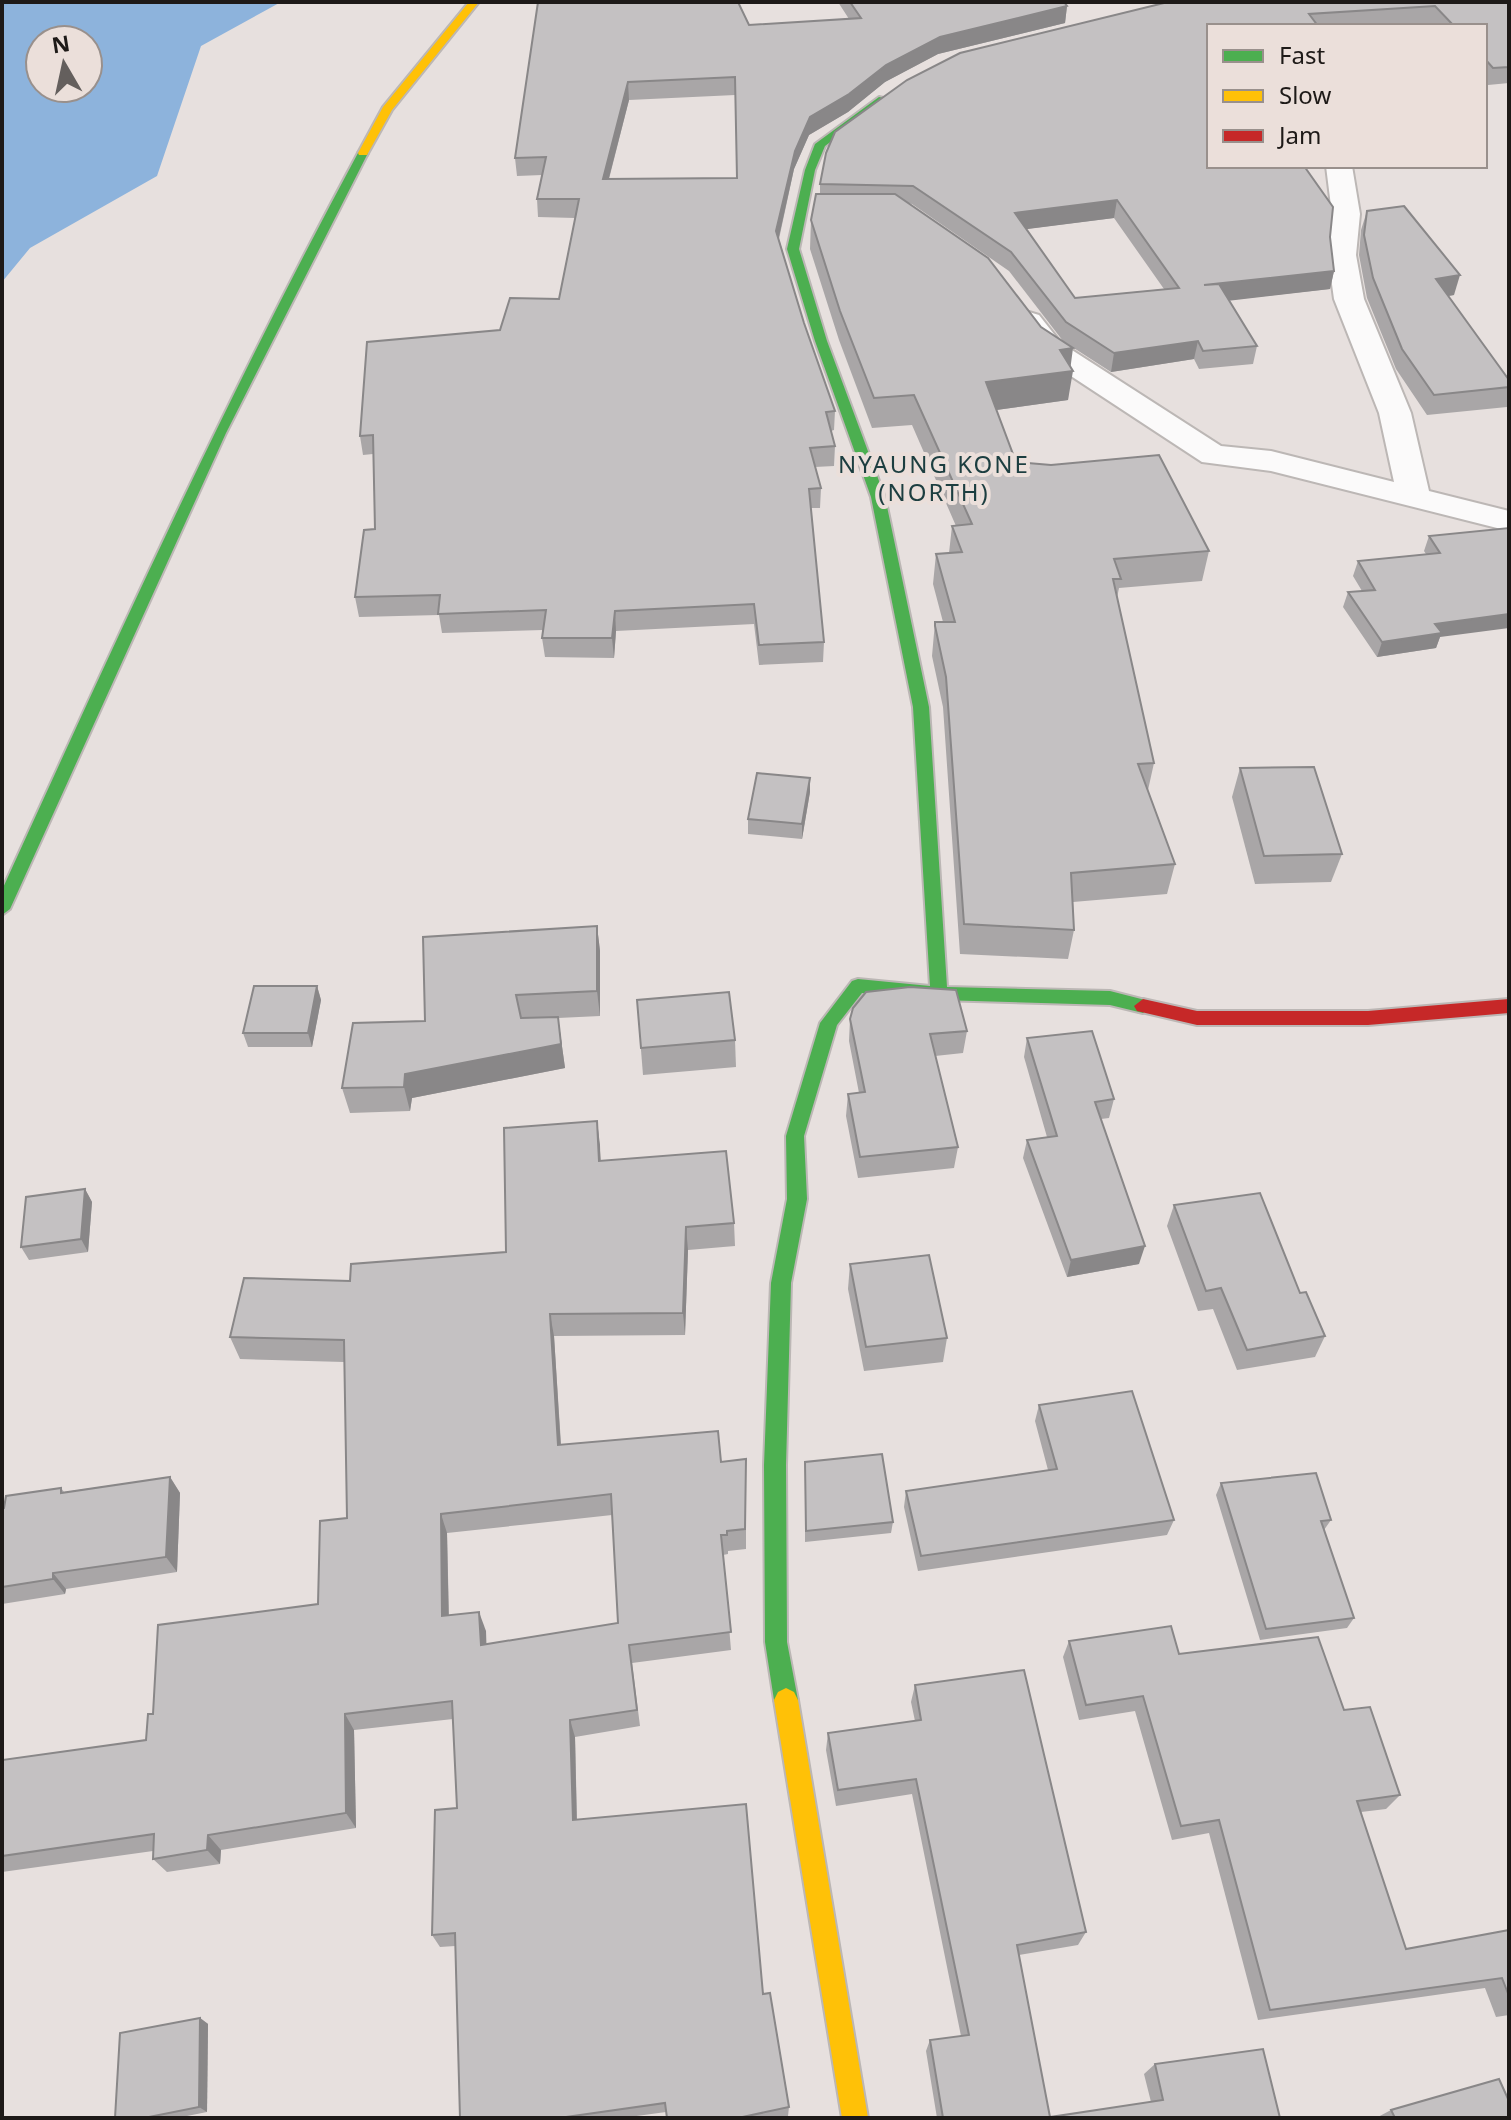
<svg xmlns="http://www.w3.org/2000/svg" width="1511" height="2120" font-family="'Noto Sans',sans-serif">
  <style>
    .water { fill: #8db3dc; fill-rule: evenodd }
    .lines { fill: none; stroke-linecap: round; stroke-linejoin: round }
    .street-casing { stroke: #bcb7b5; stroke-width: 4 }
    .fast-casing { stroke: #bcb7b5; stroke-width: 4 }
    .slow-casing { stroke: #bcb7b5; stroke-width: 4 }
    .jam-casing { stroke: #bcb7b5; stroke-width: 4 }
    .street { fill: #fbfafa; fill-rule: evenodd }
    .fast { fill: #4caf50; fill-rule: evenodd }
    .slow { fill: #ffc107; fill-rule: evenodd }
    .jam { fill: #c62828; fill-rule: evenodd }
    .wall { fill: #a9a6a7; fill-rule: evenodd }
    .shaded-wall { fill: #898788 }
    .building { fill: #c4c1c2; stroke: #898788; stroke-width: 2; fill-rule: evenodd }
    .labels { text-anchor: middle; stroke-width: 8; stroke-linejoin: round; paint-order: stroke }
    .far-quarter-label { font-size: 24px; letter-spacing: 2px; fill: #1c3e40; stroke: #ebdfda }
  </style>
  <rect width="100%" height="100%" fill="#e7e0de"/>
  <path class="water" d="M2 2H281L201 46 157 176 30 248 2 282ZM40 40H88V88H40Z"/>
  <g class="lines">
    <g class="street-casing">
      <polygon id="street" points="1326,166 1352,166 1360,214 1356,255 1364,299 1411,413 1429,491 1509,511 1509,531 1271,471 1202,462 1039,355 1014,321 1019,315 1029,312 1039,315 1061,343 1221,446 1271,451 1394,482 1379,413 1334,299 1328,255 1332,214"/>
    </g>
    <g class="fast-casing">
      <g id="fast">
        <polygon points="879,97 888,99 825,146 815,170 799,249 827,341 885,497 929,707 947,987 1110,991 1149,1001 1152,1006 1143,1013 1110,1005 939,1000 862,993 837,1025 804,1136 807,1199 791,1283 786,1465 787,1642 798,1700 794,1708 786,1712 778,1708 774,1700 765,1642 764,1465 771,1283 787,1199 786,1136 820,1023 852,981 858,979 930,986 913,707 871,497 815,341 787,249 805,170 815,144"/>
        <path d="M363 150 368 153 226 433 10 909 2 915V890C115 642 228 394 358 153Z"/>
      </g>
    </g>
    <g class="slow-casing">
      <g id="slow">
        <polygon points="469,2 479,2 392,110 367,155 359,155 358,153 383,107"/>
        <polygon points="786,1688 794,1692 798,1700 868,2118 842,2118 774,1700 778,1692"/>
      </g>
    </g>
    <g class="jam-casing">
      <polygon id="jam" points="1143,999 1197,1011 1368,1011 1509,999 1509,1013 1368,1025 1197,1025 1137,1011 1134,1006"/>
    </g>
    <use href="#street" class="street"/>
    <use href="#fast" class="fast"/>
    <use href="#slow" class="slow"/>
    <use href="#jam" class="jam"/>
  </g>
  <g class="wall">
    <path d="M538 2 749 25 849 19 838 2H1064L1067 6 1065 23 938 54 885 82 848 112 809 135 794 169 779 239 804 323 835 411 834 430 831 431 835 446 834 466 815 467 821 488 820 508H810L824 642 823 662 759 665 754 624 616 631 614 658 545 657 542 638 543 630 442 633 439 615 359 617 355 597 375 529 373 454 363 455 360 436 500 330 559 299 575 218 538 217 537 199 542 175 517 176 515 158ZM735 95 737 178 609 179 629 100Z"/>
    <path d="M1509 2V83L1488 85 1485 82V26H1433L1431 23 1380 26H1209L1330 237 1334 271 1330 289 1229 300 1257 346 1253 364 1199 369 1194 359 1111 372 1063 341 1009 271 912 204 908 203 1070 367 1068 400 996 410 1016 462 1209 551 1202 581 1119 588 1117 598 1154 763 1148 790 1175 864 1167 894 1073 902 1074 930 1068 959 960 954 943 707 932 656 935 622H943L933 584 936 554 949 553 952 526H956L912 425 872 428 839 340 810 249 811 220 820 194V184L1164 3ZM1114 218 1164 289 1075 298 1026 229Z"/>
    <polygon points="1367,211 1454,295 1448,296 1509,380 1509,401 1507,407 1427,415 1396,369 1367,298 1359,255 1361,230"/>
    <polygon points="1509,528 1440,637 1436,648 1377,657 1343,607 1348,592 1362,591 1353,576 1358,561 1426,554 1424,551 1429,536"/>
    <polygon points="1240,768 1342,854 1331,882 1255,884 1232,797"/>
    <polygon points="810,778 810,792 802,839 748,834 748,819"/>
    <polygon points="597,926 600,951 600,1016 558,1018 565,1068 412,1098 410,1111 350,1113 342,1088 425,1021"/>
    <polygon points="317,986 321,1000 312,1047 248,1047 243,1033"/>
    <polygon points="637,1000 735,1040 736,1067 643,1075"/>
    <polygon points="850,1019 967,1031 963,1053 935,1056 958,1147 954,1168 858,1178 846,1116 848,1094 859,1093 849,1041"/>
    <polygon points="1027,1038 1114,1099 1109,1118 1101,1119 1139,1264 1067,1277 1023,1158 1027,1140 1047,1137 1024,1057"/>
    <path d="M597 1121 601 1161 734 1223 735 1246 688 1250 685 1335 554 1336 561 1444 721 1462 746 1459V1549L728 1551V1554L723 1555 731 1650 632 1663 640 1726 575 1737 577 1819 763 1994 789 2107 788 2116 777 2118H667L666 2112 622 2118H460L455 1946 440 1947 432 1935 457 1808 453 1719 354 1730 356 1828 221 1850 220 1864 167 1872 153 1859V1851L2 1872V1760L146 1740 153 1714 318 1604 347 1518 344 1362 240 1359 230 1337 350 1281 506 1252ZM612 1515 618 1623 486 1644V1631L449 1616 447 1533Z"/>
    <polygon points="85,1189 92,1202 88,1252 29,1260 21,1247"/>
    <polygon points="1174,1205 1300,1293 1325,1336 1315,1357 1237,1370 1213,1309 1198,1311 1167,1226"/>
    <polygon points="850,1264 947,1338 943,1362 864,1371 848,1289"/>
    <polygon points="1039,1405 1174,1520 1167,1535 918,1571 904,1507 906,1491 1048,1470 1035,1421"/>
    <polygon points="805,1462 893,1522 891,1533 805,1542"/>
    <polygon points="170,1477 180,1493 177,1572 66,1589 65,1594 2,1604 2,1509 61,1488 64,1492"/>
    <polygon points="1221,1483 1331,1520 1324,1530 1354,1618 1347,1628 1260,1640 1216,1495"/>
    <polygon points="1069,1641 1179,1654 1344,1710 1400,1795 1386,1809 1361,1812 1406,1949 1509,1930 1509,2015 1496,2017 1485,1988 1258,2020 1209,1833 1172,1840 1135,1711 1079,1720 1063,1657"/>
    <polygon points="915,1685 1086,1932 1078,1945 1019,1955 1050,2117 1151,2102 1144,2074 1155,2064 1280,2118 937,2118 926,2051 930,2040 961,2036 912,1794 836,1806 826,1750 828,1733 915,1721 911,1702"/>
    <polygon points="200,2018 208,2024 207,2112 177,2118 115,2118"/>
    <polygon points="1391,2110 1509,2118 1376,2118"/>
  </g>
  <g class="shaded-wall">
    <polygon points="1067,6 1065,23 938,54 885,82 848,112 809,135 794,169 776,250 776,231 795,151 810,117 886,65 940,37"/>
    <polygon points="628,82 629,100 604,197 603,179"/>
    <polygon points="1117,200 1114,218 1013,231 1015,213"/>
    <polygon points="1334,271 1330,289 1201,304 1204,285"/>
    <polygon points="1460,275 1454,295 1430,299 1436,279"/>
    <polygon points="1198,341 1194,359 1111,372 1114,353"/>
    <polygon points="1073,348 1070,371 1073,371 1068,400 982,412 986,382 1060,350"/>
    <polygon points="615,611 616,631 614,658 612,638"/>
    <polygon points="1509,614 1509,628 1440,637 1436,648 1377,657 1382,642 1435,624"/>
    <polygon points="810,778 810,792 802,839 802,824"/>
    <polygon points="597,926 600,951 600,1016 597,991"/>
    <polygon points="317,986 321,1000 312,1047 308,1033"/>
    <polygon points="558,1017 565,1068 412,1098 410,1111 404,1087 405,1074"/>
    <polygon points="597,1121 600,1145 601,1185 599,1161"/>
    <polygon points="85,1189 92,1202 88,1252 81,1239"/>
    <polygon points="686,1227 688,1250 685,1335 683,1313"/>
    <polygon points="1145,1246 1139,1264 1067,1277 1071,1260"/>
    <polygon points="550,1314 554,1336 562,1465 558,1445"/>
    <polygon points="170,1477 180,1493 177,1572 166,1557"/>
    <polygon points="441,1514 447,1533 449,1635 442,1616"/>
    <polygon points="53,1573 66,1589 65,1594 53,1579"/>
    <polygon points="479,1612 486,1631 487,1662 481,1645"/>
    <polygon points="345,1714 354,1730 356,1828 346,1813"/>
    <polygon points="570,1720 575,1737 577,1834 573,1820"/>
    <polygon points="208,1835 221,1850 220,1864 207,1850"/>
    <polygon points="200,2018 208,2024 207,2112 199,2107"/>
  </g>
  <g class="building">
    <path d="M538 2H738L749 25 861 18 850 2H1064L1067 6 940 37 886 65 849 94 810 117 795 151 776 231 804 323 835 411 826 412 835 446 810 448 821 488 809 489 824 642 759 645 754 604 615 611 612 638H542L546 610 438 614 440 595 355 597 364 530 375 529 373 435 360 436 367 342 500 330 510 298 559 299 579 199H537L546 157 515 158ZM735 77 737 178 603 179 628 82Z"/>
    <path d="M1187 2H1509V67L1493 68 1485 59V26H1454L1435 6 1309 14 1318 26H1209V166H1304L1333 207 1330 237 1334 271 1204 285 1219 284 1257 346 1203 351 1198 341 1114 353 1066 322 1011 252 913 186 820 184 826 153 835 132 907 80 960 53 1164 3ZM1117 200 1179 288 1075 298 1015 213Z"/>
    <polygon points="816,194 895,194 988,258 1041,327 1073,348 1060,350 1073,371 986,382 1016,462 1051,465 1159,455 1209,551 1114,559 1121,579 1113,579 1154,763 1138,764 1175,864 1071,873 1074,930 964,924 946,677 935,626 935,622 955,622 936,554 962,552 952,526 972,524 914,395 874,398 840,311 811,220"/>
    <polygon points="1404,206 1460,275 1436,279 1509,380 1509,387 1434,395 1402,349 1373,278 1364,235 1367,211"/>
    <polygon points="1509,528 1509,614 1435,624 1442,633 1382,642 1348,592 1375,590 1358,561 1440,553 1429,536"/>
    <polygon points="1314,767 1342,854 1264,856 1240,768"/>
    <polygon points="757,773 810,778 802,824 748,819"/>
    <polygon points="597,926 597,991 516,995 521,1018 558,1017 561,1044 405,1074 404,1087 342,1088 353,1023 425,1021 423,937"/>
    <polygon points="254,986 317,986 308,1033 243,1033"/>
    <polygon points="910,987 956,990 967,1031 930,1034 958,1147 860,1157 848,1094 865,1092 850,1019 853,1008 866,992"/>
    <polygon points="729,992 735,1040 641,1048 637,1000"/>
    <polygon points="1092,1031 1114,1099 1095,1102 1145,1246 1071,1260 1027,1140 1057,1136 1027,1038"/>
    <path d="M597 1121 599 1161 726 1151 734 1223 686 1227 683 1313 550 1314 558 1445 718 1431 721 1462 746 1459 745 1529 727 1531V1535H721L731 1632 629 1645 637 1710 570 1720 573 1820 746 1804 763 1994 770 1993 789 2107 738 2118H667L665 2103 559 2118H460L455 1933 432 1935 435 1810 457 1808 452 1701 345 1714 346 1813 208 1835 207 1850 153 1859 154 1834 2 1856V1760L146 1740 148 1714H153L158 1625 318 1604 320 1521 347 1518 344 1340 230 1337 244 1278 350 1281 351 1264 506 1252 504 1128ZM611 1494 618 1623 481 1645 479 1612 442 1616 441 1514Z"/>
    <polygon points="85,1189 81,1239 21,1247 26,1197"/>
    <polygon points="1260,1193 1300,1293 1306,1292 1325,1336 1247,1350 1221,1288 1206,1291 1174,1205"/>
    <polygon points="929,1255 947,1338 866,1347 850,1264"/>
    <polygon points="1132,1391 1174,1520 921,1556 906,1491 1057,1469 1039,1405"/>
    <polygon points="882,1454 893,1522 806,1531 805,1462"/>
    <polygon points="1316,1473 1331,1520 1321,1521 1354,1618 1266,1629 1221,1483"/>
    <polygon points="170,1477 166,1557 53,1573 53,1579 2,1587 2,1509 4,1508 6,1496 61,1488 61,1493"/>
    <polygon points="1171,1626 1179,1654 1318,1637 1344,1710 1370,1707 1400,1795 1357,1801 1406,1949 1509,1930 1509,1996 1502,1978 1270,2010 1219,1820 1181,1826 1143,1696 1086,1705 1069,1641"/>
    <polygon points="1024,1670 1086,1932 1017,1945 1050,2117 1163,2100 1155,2064 1263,2049 1280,2118 943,2118 930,2040 969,2035 916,1779 838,1790 828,1733 921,1720 915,1685"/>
    <polygon points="200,2018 199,2107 144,2118 115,2118 120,2033"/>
    <polygon points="1499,2079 1509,2101 1509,2118 1395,2118 1391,2110"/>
  </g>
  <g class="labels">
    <g class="far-quarter-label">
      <text x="934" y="473">NYAUNG KONE<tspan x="934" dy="28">(NORTH)</tspan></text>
    </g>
  </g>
  <rect width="1511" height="2120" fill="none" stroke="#1e1a18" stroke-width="8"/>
  <rect x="1207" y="24" width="280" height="144" fill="#ebdfda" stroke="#99908c" stroke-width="2"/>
  <rect x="1223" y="50" width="40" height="12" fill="#4caf50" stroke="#99908c" stroke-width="2"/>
  <text x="1279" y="64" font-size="24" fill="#1e1a18">Fast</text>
  <rect x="1223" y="90" width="40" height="12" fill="#ffc107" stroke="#99908c" stroke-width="2"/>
  <text x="1279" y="104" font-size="24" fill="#1e1a18">Slow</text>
  <rect x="1223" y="130" width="40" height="12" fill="#c62828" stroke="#99908c" stroke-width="2"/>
  <text x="1279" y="144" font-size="24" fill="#1e1a18">Jam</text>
  <g transform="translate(64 64) rotate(351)"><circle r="38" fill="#ebdfda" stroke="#99908c" stroke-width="2"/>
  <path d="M0-6L14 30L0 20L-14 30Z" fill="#645f5d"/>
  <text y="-12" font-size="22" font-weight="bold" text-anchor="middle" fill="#1e1a18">N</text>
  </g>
</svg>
